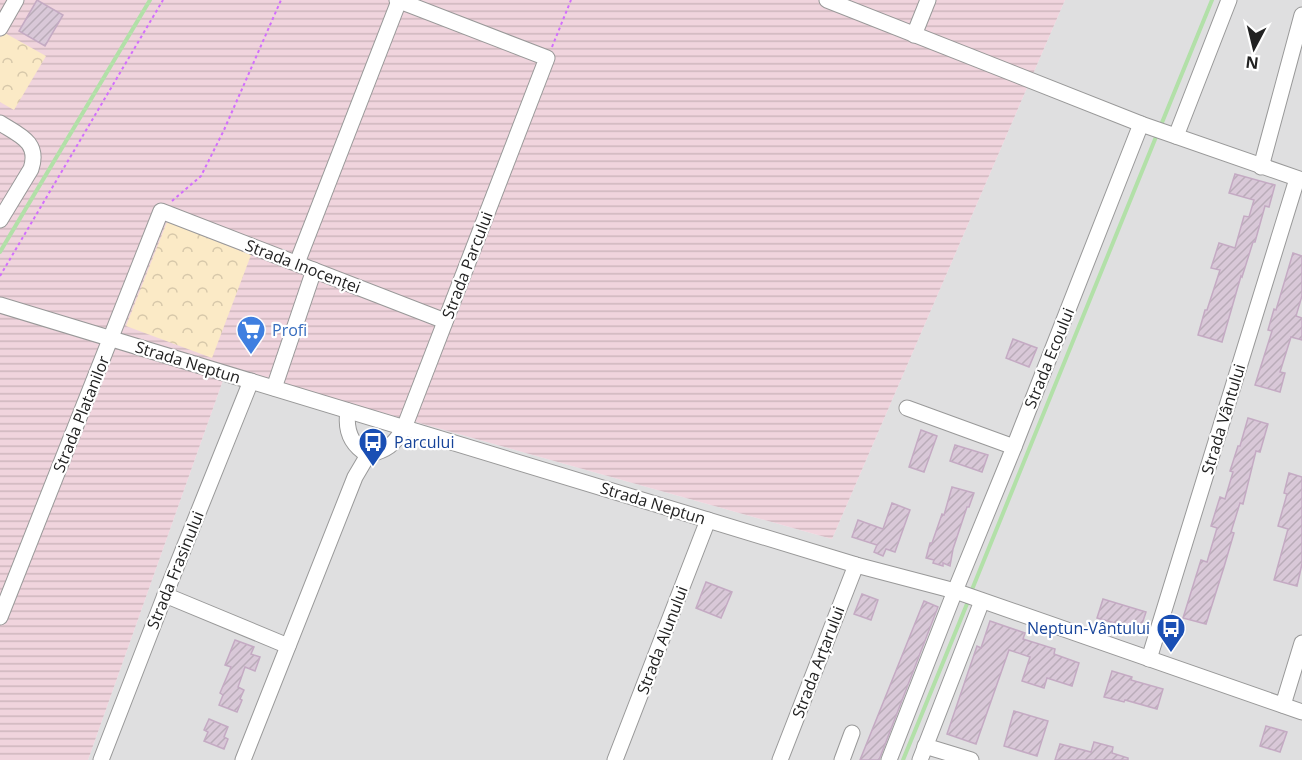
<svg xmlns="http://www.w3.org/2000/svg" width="1302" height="760" font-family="'Open Sans',sans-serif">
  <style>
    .residential { fill: #dfdfe0 }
    .farmland { fill: url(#farmland-rules) }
    .park { fill: url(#park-crowns) }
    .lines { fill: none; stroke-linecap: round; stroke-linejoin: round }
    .stream { stroke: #b2e0a8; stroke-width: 4 }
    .building { fill: url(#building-hatch); stroke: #c4aac3; stroke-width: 1.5 }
    .minor-casing { stroke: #999; stroke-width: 17 }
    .path { stroke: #d26efd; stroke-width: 2; stroke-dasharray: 3 3; stroke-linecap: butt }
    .minor { stroke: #fff; stroke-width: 15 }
    .labels { text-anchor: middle; stroke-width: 4.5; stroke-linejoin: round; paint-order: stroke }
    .street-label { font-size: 16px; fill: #222; stroke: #fff }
    .shop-label { font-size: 16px; fill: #366cbe; stroke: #fff; text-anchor: start }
    .transit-label { font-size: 16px; fill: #164399; stroke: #fff; text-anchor: start }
  </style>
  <defs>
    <pattern id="farmland-rules" width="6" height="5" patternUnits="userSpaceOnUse" patternTransform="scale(1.5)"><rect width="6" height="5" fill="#f0d4dd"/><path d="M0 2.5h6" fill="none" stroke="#ceb6bd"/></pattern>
    <pattern id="park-crowns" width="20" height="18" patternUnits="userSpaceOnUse" patternTransform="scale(1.5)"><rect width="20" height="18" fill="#fbeac6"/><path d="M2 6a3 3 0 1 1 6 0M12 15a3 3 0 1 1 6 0" fill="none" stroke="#d7c8aa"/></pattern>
    <pattern id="building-hatch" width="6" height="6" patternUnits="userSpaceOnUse" patternTransform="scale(1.5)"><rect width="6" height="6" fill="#d9c8d8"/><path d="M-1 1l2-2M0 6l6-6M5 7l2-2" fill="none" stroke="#baacb9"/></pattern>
  </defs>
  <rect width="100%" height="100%" fill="#f2e8ef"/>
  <polygon class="residential" points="1065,0 1302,0 1302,760 88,760 227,369 832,539"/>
  <polygon class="farmland" points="0,0 1065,0 832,539 227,369 88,760 0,760"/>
  <g class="park">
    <polygon points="3,32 46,56 14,110 0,102 0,38"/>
    <polygon points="167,222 251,255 212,358 126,326"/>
  </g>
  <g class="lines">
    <g class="stream">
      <polyline points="1161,125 1212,0"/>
      <polyline points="0,252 150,0"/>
      <polyline points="971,592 1158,132"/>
      <polyline points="903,760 969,599"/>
    </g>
  </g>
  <g class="building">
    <polygon points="37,0 63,15 45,46 19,31"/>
    <polygon points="1235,174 1275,185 1269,207 1265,206 1255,242 1253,242 1242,277 1241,276 1222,342 1198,335 1205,310 1207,310 1220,270 1211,268 1219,243 1235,248 1244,216 1249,217 1254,200 1229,193"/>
    <polygon points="1293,253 1302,256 1302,296 1296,316 1302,318 1302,340 1291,337 1280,372 1285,373 1280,392 1255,385 1272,331 1268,330 1274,309 1276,310"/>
    <polygon points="1013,339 1037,348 1029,367 1006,358"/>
    <polygon points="1248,418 1268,424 1260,452 1256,451 1243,504 1240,503 1231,532 1234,533 1224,567 1206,624 1183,618 1201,560 1207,562 1217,528 1211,526 1220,497 1225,499 1233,472 1230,471 1238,446 1240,446"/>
    <polygon points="921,430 937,436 924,472 909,467"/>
    <polygon points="955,445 988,455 982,472 950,461"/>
    <polygon points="1289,473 1302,477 1302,564 1297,586 1274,580 1288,529 1278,526 1287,494 1284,493"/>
    <polygon points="952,487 974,493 969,507 967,507 953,549 950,566 943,563 943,566 933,563 934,560 926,558 930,543 932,543 942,514 944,515"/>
    <polygon points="892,503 910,510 895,552 886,549 883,556 874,552 877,545 852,537 858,520 883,529"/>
    <polygon points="706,582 732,592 721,618 696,608"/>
    <polygon points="862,594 878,600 871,620 854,614"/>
    <polygon points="1103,599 1146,612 1140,630 1097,618"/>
    <polygon points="924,601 938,607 879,760 860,760"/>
    <polygon points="990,621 1025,633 1023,639 1055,649 1054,654 1079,663 1072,686 1047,678 1044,688 1022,681 1030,657 1009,650 976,744 947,734 977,646 981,648"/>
    <polygon points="235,640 254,647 251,654 260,657 255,671 245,667 238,687 244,690 240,699 242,700 237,712 219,705 223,695 220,693 231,667 225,665"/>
    <polygon points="1112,671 1132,677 1131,680 1163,689 1157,709 1125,700 1124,702 1104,697"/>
    <polygon points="1014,711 1048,721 1037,756 1004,746"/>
    <polygon points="209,719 228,727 224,737 228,739 224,749 204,741 208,732 204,730"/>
    <polygon points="1266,726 1287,732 1280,752 1260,746"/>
    <polygon points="1094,742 1113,747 1112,753 1128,758 1128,760 1055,760 1060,744 1091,752"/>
  </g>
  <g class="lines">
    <g class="minor-casing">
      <g id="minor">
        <polyline points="827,0 1141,124 1302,180"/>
        <polyline points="0,28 16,0"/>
        <polyline points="914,35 928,0"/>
        <path d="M0 123C19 135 40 142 31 169L0 220"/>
        <polyline points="1176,136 1229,0"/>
        <polyline points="1261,167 1302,15"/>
        <polyline points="297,263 399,1"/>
        <polyline points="0,305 856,565 955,591 1302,712"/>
        <polyline points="274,388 314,270"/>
        <polyline points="907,408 1014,447"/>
        <path d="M348 411C345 430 351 445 368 455 387 450 394 445 404 428L547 58 397 0"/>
        <polyline points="165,595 288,646"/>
        <polyline points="0,617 161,211 445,321"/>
        <polyline points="1149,659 1297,179"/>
        <polyline points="1283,705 1302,643"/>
        <polyline points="925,746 971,760"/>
        <polyline points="101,760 165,595 251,381"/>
        <polyline points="243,760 355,477 368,455"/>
        <polyline points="615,760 708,520"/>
        <polyline points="780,760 856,565"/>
        <polyline points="842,760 852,733"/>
        <polyline points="889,760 955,591 1014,447 1141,124"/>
        <polyline points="920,760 982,601"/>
      </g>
    </g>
    <g class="path">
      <polyline points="552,47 571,0"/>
      <polyline points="172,201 201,176 224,130 281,0"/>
      <polyline points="0,276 163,0"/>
    </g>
    <use href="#minor" class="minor"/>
  </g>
  <defs>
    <g id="supermarket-pin" transform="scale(1.5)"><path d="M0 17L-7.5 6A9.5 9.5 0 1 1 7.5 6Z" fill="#3f7fe0" stroke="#fff"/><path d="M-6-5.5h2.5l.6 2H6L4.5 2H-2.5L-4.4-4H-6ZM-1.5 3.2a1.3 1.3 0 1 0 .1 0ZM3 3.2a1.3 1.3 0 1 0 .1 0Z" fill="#fff"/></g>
    <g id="bus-pin" transform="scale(1.5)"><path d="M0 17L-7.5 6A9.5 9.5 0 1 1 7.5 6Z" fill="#1a4fb4" stroke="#fff"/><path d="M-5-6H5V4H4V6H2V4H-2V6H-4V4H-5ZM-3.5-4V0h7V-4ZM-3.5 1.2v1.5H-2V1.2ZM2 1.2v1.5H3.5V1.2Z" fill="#fff"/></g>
  </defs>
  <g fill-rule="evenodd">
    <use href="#supermarket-pin" x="251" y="330"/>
    <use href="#bus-pin" x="373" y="442"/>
    <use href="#bus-pin" x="1171" y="628"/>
  </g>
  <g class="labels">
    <g class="street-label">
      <text transform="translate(467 265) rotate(-69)" y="6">Strada Parcului</text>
      <text transform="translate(303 266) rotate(21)" y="6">Strada Inocenței</text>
      <text transform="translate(1049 358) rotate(-68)" y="6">Strada Ecoului</text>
      <text transform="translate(188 362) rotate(17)" y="6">Strada Neptun</text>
      <text transform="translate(81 414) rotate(-68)" y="6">Strada Platanilor</text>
      <text transform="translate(1223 419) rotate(-73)" y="6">Strada Vântului</text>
      <text transform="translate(653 503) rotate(17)" y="6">Strada Neptun</text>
      <text transform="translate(175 570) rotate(-68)" y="6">Strada Frasinului</text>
      <text transform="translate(662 640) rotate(-69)" y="6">Strada Alunului</text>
      <text transform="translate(818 662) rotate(-69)" y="6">Strada Arțarului</text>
    </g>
    <g class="shop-label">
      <text x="272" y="336">Profi</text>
    </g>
    <g class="transit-label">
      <text x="394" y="448">Parcului</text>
      <text x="1150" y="634" text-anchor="end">Neptun-Vântului</text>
    </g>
  </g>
  <g transform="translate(1254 48) rotate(187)" stroke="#ffffff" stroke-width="4.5" paint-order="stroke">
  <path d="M0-4.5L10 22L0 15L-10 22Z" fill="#222222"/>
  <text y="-9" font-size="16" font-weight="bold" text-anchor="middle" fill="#222222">N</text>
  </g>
</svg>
